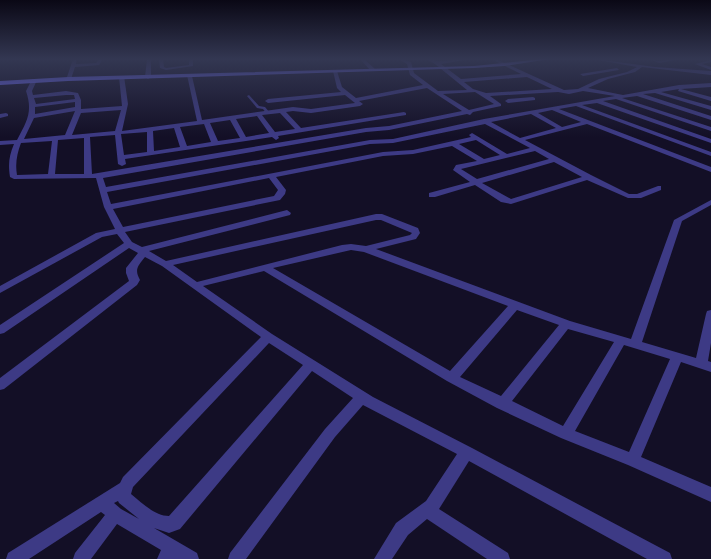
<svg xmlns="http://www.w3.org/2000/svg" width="711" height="559" font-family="Rubik,sans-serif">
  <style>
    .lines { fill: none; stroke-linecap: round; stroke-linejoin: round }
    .lane { fill: #3d3a85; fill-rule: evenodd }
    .street { fill: #3d3a85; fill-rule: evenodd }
    .secondary { fill: #6f6bff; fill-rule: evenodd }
  </style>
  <rect width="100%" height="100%" fill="#130f26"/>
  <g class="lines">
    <polygon class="lane" points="249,95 259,106 265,107 270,113 269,114 267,114 263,109 257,108 247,96"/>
    <g class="street">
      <polygon points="73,59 77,59 76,64 96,63 99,59 103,59 99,65 75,67 71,79 66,80"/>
      <polygon points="147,59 151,59 151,77 148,79 145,77"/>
      <polygon points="159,59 163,59 164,67 166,68 189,65 189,59 193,59 193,66 166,70 160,68"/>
      <polygon points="360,59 364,59 375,69 375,71 371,71"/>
      <path d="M398 59H403L411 62 414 73 438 91 467 90 435 64 426 59H431L438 61 467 59 465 60 441 64 461 79 521 74 491 59H496L564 90 578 89 599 79 627 72 637 67 598 60 596 59 655 67 711 71V75L642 67 635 72 608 79 588 88 623 95 679 85 711 83V87L681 89 711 97V101L678 91 679 89 661 92 711 106V110L655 93 643 94 711 116V120L637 96 622 98 711 127V131L616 99 603 101 711 139V143L597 103 582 105 711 152V156L576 106 559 109 711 167V172L587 124 525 140 591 175 629 194H637L658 186H661V190L641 198H628L587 180 511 204 501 202 475 185 435 197H429V193L470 182 453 170 456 165 477 161 452 146 413 154 383 156 276 177 286 190 285 194 280 200 125 232 132 242 142 247 287 210 291 213 290 215 149 251 166 261 376 214H382L418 228 420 233 416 239 376 249 570 321 631 339 674 220 711 200V205L682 221 642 342 696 358 706 314 707 311 711 310V343L708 361 711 362V372L681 362 641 457 711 487V502L628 465 561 438 497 408 447 381 264 271 203 286 272 334 373 397 472 448 670 553 672 559H647L469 461 439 509 508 553 510 559H487L427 519 408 535 392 559H374L396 523 426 501 457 454 363 405 335 437 246 559H228L230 553 325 429 353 398 312 371 180 529 169 533 154 528 197 553 199 559H157L161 550 117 524 91 559H73L75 553 105 515 101 512 29 559H6L8 553 120 483 123 477 261 337 162 266 145 257C138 266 134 269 140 280L137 285 4 389 0 390V378L129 281 126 273V268L138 253 129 248 4 333 0 334V325L124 243 117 234 102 237 0 293V286L96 233 115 229 104 207 96 178 14 179 10 177C8 164 9 156 14 144L0 145V141L17 140C27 121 33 112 26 91L32 79 37 80 32 91 33 95 66 91 78 93 81 100V109L122 106 119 77 124 76 128 104 122 131 197 121 187 75 192 76 202 120 293 107 311 109 355 103 345 95 268 103 265 101 268 99 341 92 337 88 333 71 335 70 337 71 342 87 356 98 423 85 410 75 407 64ZM527 77 552 89 486 93 473 89 464 82ZM427 88 462 111 389 126 366 128 92 174 90 137 115 135 118 164 122 166 126 164 125 159 272 137 276 140 279 138 278 136 406 115V113L404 112 301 128 286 112 293 111 311 113 360 106 363 104 359 101ZM583 91 615 96 484 119 393 139 370 140 106 187 103 178 366 132 389 130 467 114 470 115 473 112 501 106V104L490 96 558 92 569 94ZM475 92 494 104 469 110 443 94ZM66 95H74L75 99 36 104 34 98ZM75 102V107L35 114V107ZM121 110 115 131 72 135 81 113ZM552 110 581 122 562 127 538 113ZM75 111 65 135 24 139 34 118ZM280 113 295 129 275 132 262 115ZM531 114 556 128 520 138 491 122ZM257 116 269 133 246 137 236 119ZM230 120 240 138 218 141 210 123ZM204 124 211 142 187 146 180 127ZM485 124 530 148 507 154 472 133 469 135 471 137 413 150 383 152 111 204 107 192 370 144 393 143ZM174 128 180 147 154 151 153 131ZM147 132V152L124 155 121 134ZM84 138V174H55L58 140ZM476 140 500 155 484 159 459 144ZM52 141 48 174 17 175C15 163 17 154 21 143ZM535 151 549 159 477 179 461 169ZM554 162 582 177 511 199 482 183ZM269 178 278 190 274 196 123 227 113 209ZM376 220H381L412 233 410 235 366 246 351 244 342 245 197 282 173 265ZM351 250 364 252 508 306 450 371 273 268ZM517 310 559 325 501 396 460 377ZM568 329 614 342 563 426 512 401ZM269 343 303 365 169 516C155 516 142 503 131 494L133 487ZM624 345 670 359 629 452 575 431ZM118 501 119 503 139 519 121 509 114 503Z"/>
      <polygon points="649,59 659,61 673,59 676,60 659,63"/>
      <polygon points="711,60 711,62 702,64 711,67 711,70 695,64"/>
      <polygon points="617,68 619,70 583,76 580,74"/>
      <polygon points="533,97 535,98 535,100 508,103 505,101 508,99"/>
      <polygon points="6,113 8,114 8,116 0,118 0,114"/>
    </g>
    <polygon class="secondary" points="540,59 550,59 504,66 474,68 68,81 0,85 0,81 68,77 474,66"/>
  </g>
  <linearGradient id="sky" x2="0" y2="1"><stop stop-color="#0a0815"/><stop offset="0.43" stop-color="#333752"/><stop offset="1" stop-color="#333752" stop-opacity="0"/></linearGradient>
  <rect width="711" height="137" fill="url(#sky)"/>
</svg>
